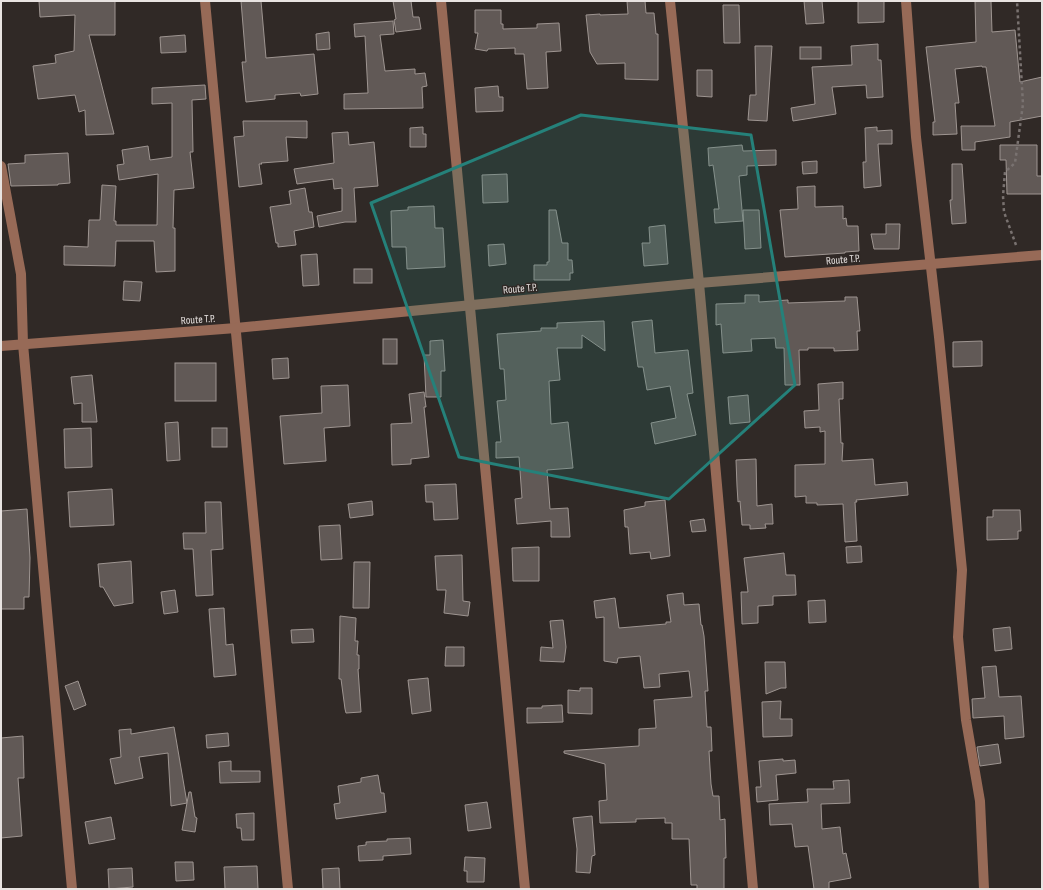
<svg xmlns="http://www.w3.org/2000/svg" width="1043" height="890" font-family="'Sofia Sans Condensed',sans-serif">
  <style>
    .building { fill: #615956; stroke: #9e9591 }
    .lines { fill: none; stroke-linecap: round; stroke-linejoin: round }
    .path { stroke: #797270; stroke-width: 2.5; stroke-dasharray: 3 3; stroke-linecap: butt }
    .minor { stroke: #976a57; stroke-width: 10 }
    .marked { fill: #25817a; fill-opacity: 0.2; stroke: #25817a; stroke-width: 3; stroke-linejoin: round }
    .labels { text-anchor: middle; stroke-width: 3; stroke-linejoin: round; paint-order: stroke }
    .street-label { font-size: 11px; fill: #e8e3e1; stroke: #302926 }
  </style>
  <rect width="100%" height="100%" fill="#302926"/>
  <g class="building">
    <polygon points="39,1 115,1 115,35 89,35 114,134 86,135 85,110 79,112 75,95 38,99 33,66 56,63 55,55 74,51 75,15 40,17"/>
    <polygon points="241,1 261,1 266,58 314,54 318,94 301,96 300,93 275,95 275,99 246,102 242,62 246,62"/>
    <polygon points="393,1 411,1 413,17 419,17 421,29 396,32 394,20 396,19"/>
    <polygon points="627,1 645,1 646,13 654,13 656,34 658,34 658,80 625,79 625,63 597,64 590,52 586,15 600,14 600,15 628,14"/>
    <polygon points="804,1 822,1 824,23 806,24"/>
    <polygon points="858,1 884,1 884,22 858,23"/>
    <polygon points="975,1 991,1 992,32 1015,30 1020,82 1042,77 1042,116 1010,122 1010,137 975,142 975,150 962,150 961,126 995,126 986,67 982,67 982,66 955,69 959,103 955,103 957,134 933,135 933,122 935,122 926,47 976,42"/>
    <polygon points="723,5 739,5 740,43 724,43"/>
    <polygon points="475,10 501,10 501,24 503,24 503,29 537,28 537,24 559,23 561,51 546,52 548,88 527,89 524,54 515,54 515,48 488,49 487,51 475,49 478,33 475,33"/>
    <polygon points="393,21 394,34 380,35 385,71 415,69 415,74 425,73 427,86 422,87 423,108 344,109 344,94 368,93 365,36 355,37 354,24"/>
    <polygon points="329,32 330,49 317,50 316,34"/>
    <polygon points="185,35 186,52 161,53 160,37"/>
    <polygon points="878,44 878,60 881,60 883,97 867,98 866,85 832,87 836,114 793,121 791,108 815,104 812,67 852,65 851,46"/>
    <polygon points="755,46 772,46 767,121 748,120 750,95 756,95"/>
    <rect x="800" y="47" width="21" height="12"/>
    <polygon points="697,70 712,70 712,97 697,96"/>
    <polygon points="205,85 206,99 192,100 193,152 190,152 194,188 174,190 173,228 175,228 175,271 156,272 154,241 116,241 115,266 64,265 64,246 88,247 89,220 100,220 102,185 116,186 114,221 116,221 116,225 157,225 158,174 119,180 117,165 124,164 122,150 148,146 150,160 172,157 172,103 152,104 152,88"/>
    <polygon points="498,86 499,97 503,97 503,111 476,112 475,88"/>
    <polygon points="243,121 307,121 307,138 286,137 288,161 261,163 262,164 259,164 262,184 239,187 234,137 244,136"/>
    <polygon points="423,127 423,134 426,134 426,147 410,147 410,128"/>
    <polygon points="877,127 877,131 892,130 892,144 878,144 881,186 864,188 863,162 866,162 865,128"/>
    <polygon points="348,132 349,145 374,142 378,186 354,188 356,222 345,222 319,227 317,216 342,211 342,188 334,189 333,179 297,184 294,169 334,163 332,133"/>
    <polygon points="742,145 743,151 776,150 776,165 747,166 747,175 739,176 743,221 715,223 714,209 719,209 713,165 709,166 708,148"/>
    <polygon points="1000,145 1037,145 1037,176 1042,176 1042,194 1007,194 1006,160 1000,160"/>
    <polygon points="68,153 70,183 58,184 58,185 11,186 8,164 25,163 25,155"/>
    <polygon points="817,161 817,173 803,174 802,162"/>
    <polygon points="952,164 962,164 966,223 952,224 950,200 952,200"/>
    <polygon points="507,174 508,202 483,203 482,175"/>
    <polygon points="815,186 815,207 843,206 843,219 846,218 847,226 858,226 859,251 845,252 845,253 785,257 780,210 798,209 797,187"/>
    <polygon points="305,188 309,212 312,212 314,227 294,231 296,245 278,247 278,243 276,243 270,207 291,204 289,191"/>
    <polygon points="434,206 435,228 443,228 445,267 407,269 406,247 392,247 391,211 408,210 408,207"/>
    <polygon points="549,210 556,210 562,243 568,243 568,260 572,260 573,273 570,273 570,280 534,280 534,265 547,265 547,262 549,262"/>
    <polygon points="743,210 759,210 761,248 745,249"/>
    <polygon points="886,224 900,224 899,249 874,249 871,234 886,234"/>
    <polygon points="665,225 668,264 644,266 642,243 650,243 649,227"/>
    <polygon points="504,244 506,264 489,266 488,245"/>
    <polygon points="317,254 319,285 303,286 301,255"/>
    <rect x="354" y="269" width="18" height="14"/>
    <polygon points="124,281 142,282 140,301 123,300"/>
    <polygon points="745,295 759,295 759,302 788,300 788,303 845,301 845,297 857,297 860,331 857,331 858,350 834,351 834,348 808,348 808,350 799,350 800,385 785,385 784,348 776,348 775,338 751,339 752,351 723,353 721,324 716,325 716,304 745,303"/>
    <polygon points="652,320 655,353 688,350 693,393 687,394 696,435 655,444 651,423 676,418 670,386 647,390 643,367 638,367 632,322"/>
    <polygon points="604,321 605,351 582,335 582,348 557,348 560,380 549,381 551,424 568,422 573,468 547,470 550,509 568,508 570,537 551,537 551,521 517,524 515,499 522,498 519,457 496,458 496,442 501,442 497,401 506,400 504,369 500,369 497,334 541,331 541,328 557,328 557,323"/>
    <rect x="383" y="339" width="14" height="25"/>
    <polygon points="443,340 445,371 441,371 441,397 426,397 424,355 430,355 430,341"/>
    <polygon points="982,341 982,366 953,367 953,342"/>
    <polygon points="288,358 289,378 273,379 272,359"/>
    <rect x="175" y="363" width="41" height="38"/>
    <polygon points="92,375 97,422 82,422 82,403 74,404 71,377"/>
    <polygon points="843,382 843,399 839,399 841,443 843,443 842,461 873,459 875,485 907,482 908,495 856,500 857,502 855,502 857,541 845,542 843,504 817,505 817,503 806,503 806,496 795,497 795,465 825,464 825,431 820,432 820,427 805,428 804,411 819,410 818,384"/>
    <polygon points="348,385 350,426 324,428 326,461 284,464 280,416 322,413 321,386"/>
    <polygon points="424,392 426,407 424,407 429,457 411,459 411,464 392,465 391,424 412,423 409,394"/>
    <polygon points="748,395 750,422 730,424 728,397"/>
    <polygon points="178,422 180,460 167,461 165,423"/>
    <polygon points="91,428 92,467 65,468 64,429"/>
    <rect x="212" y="428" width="15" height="19"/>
    <polygon points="756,459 757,506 772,504 773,524 765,524 766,528 750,529 750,525 742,525 740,501 738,502 737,486 736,460"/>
    <polygon points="456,484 458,519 434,520 433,502 426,502 425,485"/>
    <polygon points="112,489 114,525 70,527 68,492"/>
    <polygon points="665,500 670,556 651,559 650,552 630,554 628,527 625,527 624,510 645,506 645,502"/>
    <polygon points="372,501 373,515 350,518 348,504"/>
    <polygon points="205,502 221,502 223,549 211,550 213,595 196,596 193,549 184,549 183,533 206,533"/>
    <polygon points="27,509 30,558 29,597 24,597 24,609 1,609 1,511"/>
    <polygon points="993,510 1020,510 1021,531 1018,531 1018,539 987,540 987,517 993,517"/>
    <polygon points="704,519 706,531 692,532 690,521"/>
    <polygon points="340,525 342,559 321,560 319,526"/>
    <polygon points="861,546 862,562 847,563 846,547"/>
    <polygon points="539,547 539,581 513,581 512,548"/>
    <polygon points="784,553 786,575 795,575 796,595 773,596 773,605 758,606 758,623 742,624 741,592 748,592 744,558"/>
    <polygon points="462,555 463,601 470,602 468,616 444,613 446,590 437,590 435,556"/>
    <polygon points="131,561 133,603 114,606 103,587 100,587 98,564"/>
    <polygon points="354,562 370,562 369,608 353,608"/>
    <polygon points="175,590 178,612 164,614 161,592"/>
    <polygon points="683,593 684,605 699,604 701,625 702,625 704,636 708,691 705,691 707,727 711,727 712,751 709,751 711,784 713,796 719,796 720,820 725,819 726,858 724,858 724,889 697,889 697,885 691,885 689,839 672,839 672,823 665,823 665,818 636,819 636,822 600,823 599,801 607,800 605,764 564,753 564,751 639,746 639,729 656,728 654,700 692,697 689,671 659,674 660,687 644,688 640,656 618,658 617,663 604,661 604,617 596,618 594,601 615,598 619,628 666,624 666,622 671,622 667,595"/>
    <polygon points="825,600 826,622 809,623 808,601"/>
    <polygon points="224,608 226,645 233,644 236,675 214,677 209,609"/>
    <polygon points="340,616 356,618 355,641 358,641 357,655 359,655 359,669 358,669 361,712 346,713 345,709 341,679 339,679"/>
    <polygon points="563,620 566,647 564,662 540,661 541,647 553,648 550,621"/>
    <polygon points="1010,627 1012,649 995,651 993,629"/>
    <polygon points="313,629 314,642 292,643 291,630"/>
    <polygon points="446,647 464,647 464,666 445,666"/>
    <polygon points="765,662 785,662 786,688 781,688 766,694"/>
    <polygon points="996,666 999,697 1021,696 1024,737 1005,739 1004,716 973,718 972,699 985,698 982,667"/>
    <polygon points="428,678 431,711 412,714 408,680"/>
    <polygon points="78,681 86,705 74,710 65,686"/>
    <polygon points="580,688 592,688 592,714 568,713 568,690 580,691"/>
    <polygon points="781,701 780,719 792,719 792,736 763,737 762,702"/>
    <polygon points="562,705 563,722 527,723 527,708 542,708 542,706"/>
    <polygon points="174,727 187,803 171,806 168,753 139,757 143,778 115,784 110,759 121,757 119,730 131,729 131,734"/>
    <polygon points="228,733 229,746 207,748 206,735"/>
    <polygon points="23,736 24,778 18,778 22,836 1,838 1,738"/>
    <polygon points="998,744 1001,763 980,766 977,747"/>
    <polygon points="783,759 783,761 795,760 796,773 776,775 778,800 757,802 756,787 761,787 759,761"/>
    <polygon points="231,761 231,771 260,771 260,782 220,783 219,762"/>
    <polygon points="378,775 381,793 384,793 386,812 336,819 334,804 340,803 338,786 361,782 361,778"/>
    <polygon points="849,780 850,803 821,804 822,829 840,827 843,854 846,853 851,878 829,882 829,889 814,889 808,846 795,847 792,824 770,825 769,804 808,802 807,789 834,789 833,781"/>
    <polygon points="189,792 191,792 195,817 197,818 195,832 182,830"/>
    <polygon points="487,802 491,828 468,831 465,805"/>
    <polygon points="254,813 254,840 242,840 241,828 237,828 236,814"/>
    <polygon points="592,816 595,855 592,856 590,873 576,872 577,849 573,818"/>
    <polygon points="111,817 115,839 89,844 85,822"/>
    <polygon points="410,838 411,854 383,856 383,860 359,861 358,846 366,845 366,842 387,841 387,839"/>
    <polygon points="465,857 485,858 484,882 467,882 467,871 464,871"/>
    <polygon points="175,862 193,862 194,880 176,881"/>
    <polygon points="257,866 258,889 225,889 224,867"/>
    <polygon points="132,868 133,887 109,889 108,869"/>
    <polygon points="339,868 340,889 323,889 322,869"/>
  </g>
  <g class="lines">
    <polyline class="path" points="1016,245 1004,212 1003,196 1005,172 1015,163 1023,104 1017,1"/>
    <g class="minor">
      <polyline points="205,1 288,889"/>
      <polyline points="441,1 525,889"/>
      <polyline points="670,1 699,283 753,889"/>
      <polyline points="906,1 916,137 939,337 962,570 958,637 966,720 980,801 984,889"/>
      <polyline points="1,166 21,274 23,344 72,889"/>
      <polyline points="1,346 236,328 699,283 1042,255"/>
    </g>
  </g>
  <path class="marked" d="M581 115 751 135 795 385 669 499 459 457 371 203Z"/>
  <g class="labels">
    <g class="street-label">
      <text transform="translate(843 259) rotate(-5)" y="4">Route T.P.</text>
      <text transform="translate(520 288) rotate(-5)" y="4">Route T.P.</text>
      <text transform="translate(198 319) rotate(-4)" y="4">Route T.P.</text>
    </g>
  </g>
  <rect width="1043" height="890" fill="none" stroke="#e8e3e1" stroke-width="4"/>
</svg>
